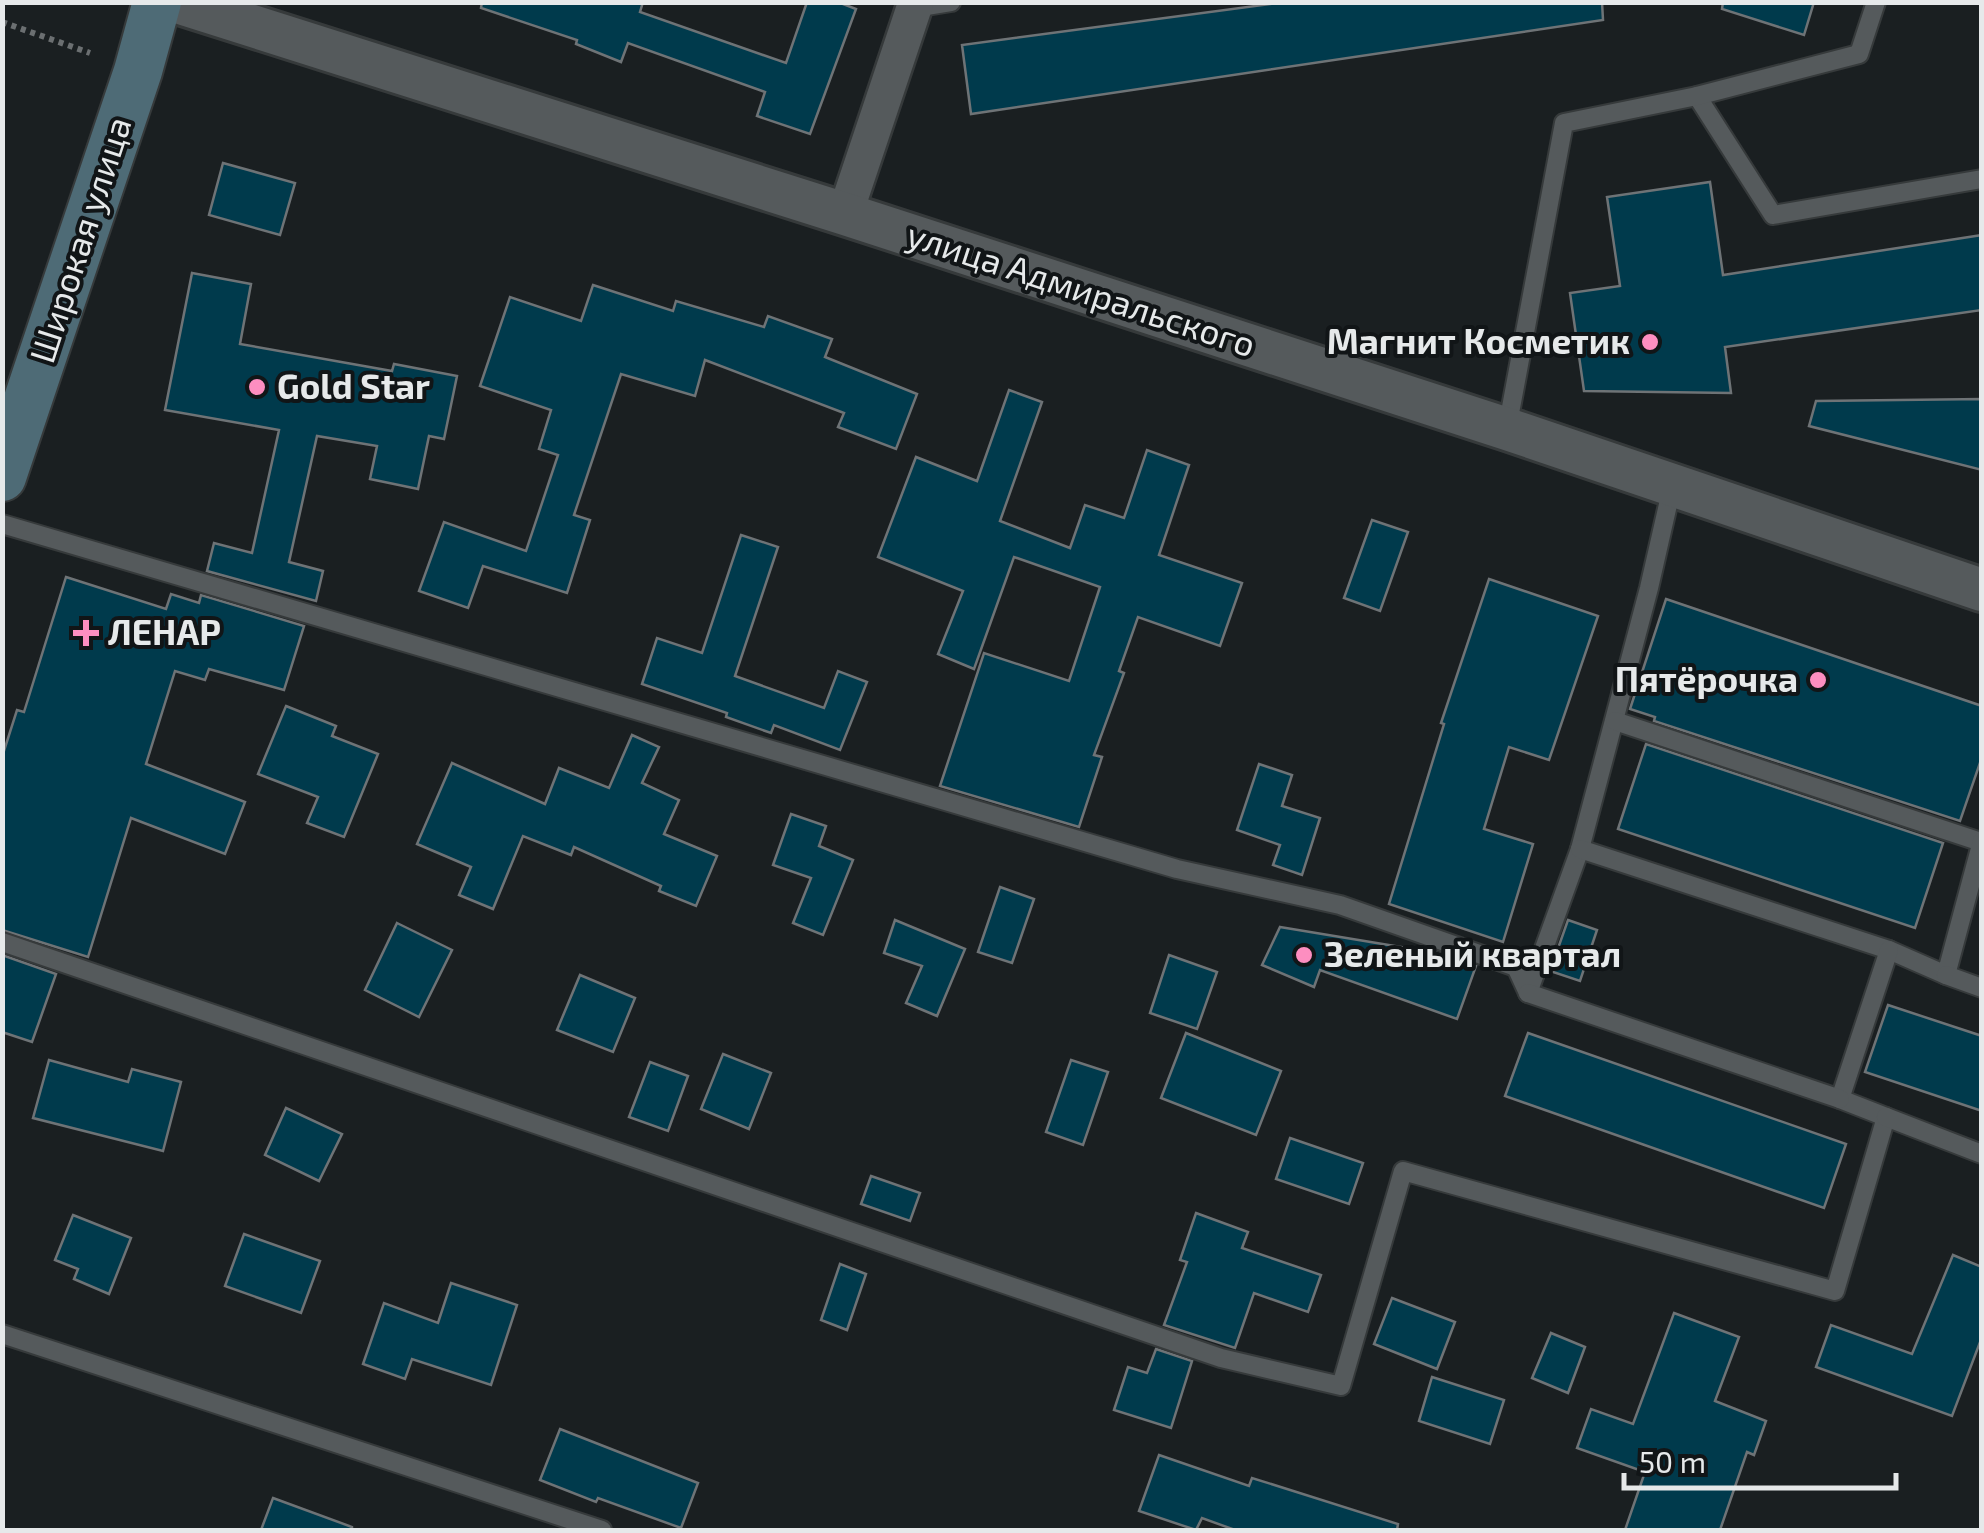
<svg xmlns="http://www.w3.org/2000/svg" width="1984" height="1533" font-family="'Exo 2',sans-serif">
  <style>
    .building { fill: #003a4c; stroke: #6e7376; stroke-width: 2.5 }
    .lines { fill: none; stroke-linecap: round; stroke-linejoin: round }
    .service-casing { stroke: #363a3b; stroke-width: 22 }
    .minor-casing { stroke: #363a3b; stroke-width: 40 }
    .tertiary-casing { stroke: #363a3b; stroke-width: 48 }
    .secondary-casing { stroke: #363a3b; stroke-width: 52 }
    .path { stroke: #6b6f71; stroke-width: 6; stroke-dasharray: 5 5; stroke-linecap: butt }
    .service { stroke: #555a5c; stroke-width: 18 }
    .minor { stroke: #555a5c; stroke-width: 35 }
    .tertiary { stroke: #555a5c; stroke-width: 42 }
    .secondary { stroke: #4e6b76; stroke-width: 48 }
    .poi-dot { fill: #fd8ec0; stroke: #111517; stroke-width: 4 }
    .labels { text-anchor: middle; stroke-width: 8; stroke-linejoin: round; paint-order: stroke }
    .street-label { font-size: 35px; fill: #e6e9ea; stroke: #111517 }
    .poi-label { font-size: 35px; font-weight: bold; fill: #e6e9ea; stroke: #111517; text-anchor: start }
  </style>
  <rect width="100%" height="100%" fill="#1a1f21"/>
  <g class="building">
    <polygon points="482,2 643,2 640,12 786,63 807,2 838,2 856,9 810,134 757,116 765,92 628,43 621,62 576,44 577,40 481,8"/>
    <polygon points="1285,2 1602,2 1603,20 971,114 962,45"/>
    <polygon points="1723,2 1814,2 1804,35 1722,9"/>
    <polygon points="223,163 295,183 280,235 209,215"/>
    <polygon points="1710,182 1723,275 1982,235 1982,310 1725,347 1731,393 1584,391 1570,293 1620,286 1607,197"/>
    <polygon points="192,273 251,284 240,344 392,371 394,364 457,376 444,439 429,436 418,489 370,479 377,446 317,436 289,562 323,571 316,601 207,571 214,543 252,553 279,430 165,410"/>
    <polygon points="593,285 673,311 676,301 764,327 768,316 832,339 825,357 917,394 896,449 838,427 844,413 705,360 695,396 621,374 574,515 590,520 567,593 483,566 468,608 419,591 444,522 526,551 558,455 539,449 551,410 480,386 510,297 581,321"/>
    <polygon points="1009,390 1042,402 1000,521 1070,548 1085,505 1124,518 1147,450 1189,465 1159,555 1242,583 1220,646 1138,617 1119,671 1124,673 1094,755 1102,757 1079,827 940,786 984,653 1069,681 1100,587 1014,557 974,669 938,654 963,591 878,557 916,457 977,481"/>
    <polygon points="1982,399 1982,470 1809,426 1816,401"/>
    <polygon points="1372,520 1408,532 1380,611 1344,598"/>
    <polygon points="741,535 778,547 735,676 824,708 838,671 867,682 840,750 774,725 771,733 726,717 727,713 642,684 657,638 702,653"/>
    <polygon points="66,577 166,609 171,594 199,603 201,595 304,626 284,690 209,669 205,680 175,671 146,764 245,802 225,854 131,818 88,957 2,930 2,757 17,710 24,712"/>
    <polygon points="1489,579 1598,616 1549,760 1509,747 1484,829 1533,844 1503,942 1389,904 1444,724 1441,723"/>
    <polygon points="1666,599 1982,706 1982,757 1960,821 1654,721 1655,717 1630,709"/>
    <polygon points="286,706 336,726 332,736 378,754 344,837 307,823 318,797 258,774"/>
    <polygon points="632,735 659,747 642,783 679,800 664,834 717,856 696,906 659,891 661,886 574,847 571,855 523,836 493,909 459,895 471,867 417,844 452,763 545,804 559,768 609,788"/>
    <polygon points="1646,744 1943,843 1915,928 1618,829"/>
    <polygon points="1259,764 1292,775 1282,806 1320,818 1302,875 1273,865 1280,845 1237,830"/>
    <polygon points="791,814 826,826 819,846 853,860 823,935 793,923 811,878 773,865"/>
    <polygon points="1000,887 1034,899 1012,963 978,952"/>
    <polygon points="895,920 965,949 937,1016 906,1003 922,966 884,953"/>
    <polygon points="1568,920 1597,930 1580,981 1550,971"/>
    <polygon points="397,923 452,950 419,1017 365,990"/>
    <polygon points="1280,927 1443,954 1476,966 1457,1019 1320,970 1314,987 1262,965"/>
    <polygon points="2,955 56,974 32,1042 2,1032"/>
    <polygon points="1169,955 1217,972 1197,1029 1150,1013"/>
    <polygon points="580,975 635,998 613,1052 557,1030"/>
    <polygon points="1888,1005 1982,1036 1982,1111 1865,1072"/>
    <polygon points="1186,1033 1281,1071 1256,1135 1161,1098"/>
    <polygon points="1528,1033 1846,1144 1824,1208 1505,1096"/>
    <polygon points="723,1054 771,1073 749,1129 701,1109"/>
    <polygon points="49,1060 128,1082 132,1069 181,1082 163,1151 33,1118"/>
    <polygon points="1071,1060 1108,1072 1083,1145 1046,1132"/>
    <polygon points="650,1062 688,1076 668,1131 629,1117"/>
    <polygon points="286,1108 342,1134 319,1181 265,1155"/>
    <polygon points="1290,1138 1363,1163 1349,1204 1276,1179"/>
    <polygon points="871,1176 920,1193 910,1221 861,1204"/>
    <polygon points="1196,1213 1248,1232 1242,1248 1321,1275 1308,1312 1254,1293 1235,1348 1164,1325 1187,1262 1180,1260"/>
    <polygon points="73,1215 131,1238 109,1294 74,1279 78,1269 55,1260"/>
    <polygon points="244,1234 320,1261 301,1313 225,1286"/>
    <polygon points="1953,1255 1982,1267 1982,1337 1952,1416 1816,1367 1831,1325 1912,1354"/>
    <polygon points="840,1264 866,1274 847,1330 821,1320"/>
    <polygon points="451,1283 517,1305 491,1385 412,1359 405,1379 363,1364 384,1303 438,1323"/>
    <polygon points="1392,1298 1455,1322 1437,1369 1374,1344"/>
    <polygon points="1674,1313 1739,1337 1715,1401 1766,1421 1754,1455 1747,1452 1720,1530 1625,1530 1645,1472 1577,1448 1591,1409 1633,1424"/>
    <polygon points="1551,1333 1585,1347 1568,1393 1532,1378"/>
    <polygon points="1156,1349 1192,1361 1171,1428 1114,1410 1128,1367 1147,1373"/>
    <polygon points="1432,1377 1504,1400 1490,1444 1419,1421"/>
    <polygon points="560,1429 698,1483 681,1528 598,1498 596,1502 540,1480"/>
    <polygon points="1159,1455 1249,1486 1252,1478 1398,1524 1397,1530 1235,1530 1202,1518 1196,1530 1139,1511"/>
    <polygon points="273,1498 352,1527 352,1530 261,1530"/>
  </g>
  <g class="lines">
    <g class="service-casing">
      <g id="service">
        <polyline points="914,8 951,2"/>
        <polyline points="1697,96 1773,215 1982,179"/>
        <polyline points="1507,429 1564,123 1697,96 1859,54 1876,2"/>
        <polyline points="2,524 1177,869 1340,905 1516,967 1528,993 1580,849 1649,588 1672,487"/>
        <polyline points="1615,721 1981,842"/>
        <polyline points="1580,849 1889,950 1946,975 1982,841"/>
        <polyline points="2,942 1221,1358 1341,1386 1403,1171 1835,1291 1886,1117 1840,1099 1889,950"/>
        <polyline points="1946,975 1982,988"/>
        <polyline points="1528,993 1840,1099"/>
        <polyline points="1886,1117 1982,1154"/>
        <polyline points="2,1334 602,1530"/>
      </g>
    </g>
    <g class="minor-casing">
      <polyline id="minor" points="845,214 916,2"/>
    </g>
    <g class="tertiary-casing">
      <polyline id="tertiary" points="177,2 845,214 1507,429 1982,590"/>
    </g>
    <g class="secondary-casing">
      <polyline id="secondary" points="2,477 138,71 157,2"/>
    </g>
    <polyline class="path" points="2,22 90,53"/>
    <use href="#service" class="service"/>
    <use href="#minor" class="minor"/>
    <use href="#tertiary" class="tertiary"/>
    <use href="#secondary" class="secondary"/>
  </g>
  <g class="poi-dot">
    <circle cx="1650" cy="342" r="10"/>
    <circle cx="257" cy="387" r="10"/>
    <path d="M81 618h10v10h10v10h-10v10h-10v-10h-10v-10h10z"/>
    <circle cx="1818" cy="680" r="10"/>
    <circle cx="1304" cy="955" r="10"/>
  </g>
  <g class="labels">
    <g class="street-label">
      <text transform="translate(81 240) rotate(-72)" y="12">Широкая улица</text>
      <text transform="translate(1081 290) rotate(18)" y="12">улица Адмиральского</text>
    </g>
    <g class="poi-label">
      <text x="1630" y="354" text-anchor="end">Магнит Косметик</text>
      <text x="277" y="399">Gold Star</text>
      <text x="108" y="645">ЛЕНАР</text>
      <text x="1798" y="692" text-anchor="end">Пятёрочка</text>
      <text x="1324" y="967">Зеленый квартал</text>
    </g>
  </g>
  <rect width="1984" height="1533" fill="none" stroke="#e6e9ea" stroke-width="10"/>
  <path d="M1624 1473v15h272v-15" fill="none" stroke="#e6e9ea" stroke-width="5"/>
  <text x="1639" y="1473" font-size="30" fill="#e6e9ea" stroke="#111517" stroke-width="8" paint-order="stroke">50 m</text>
</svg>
